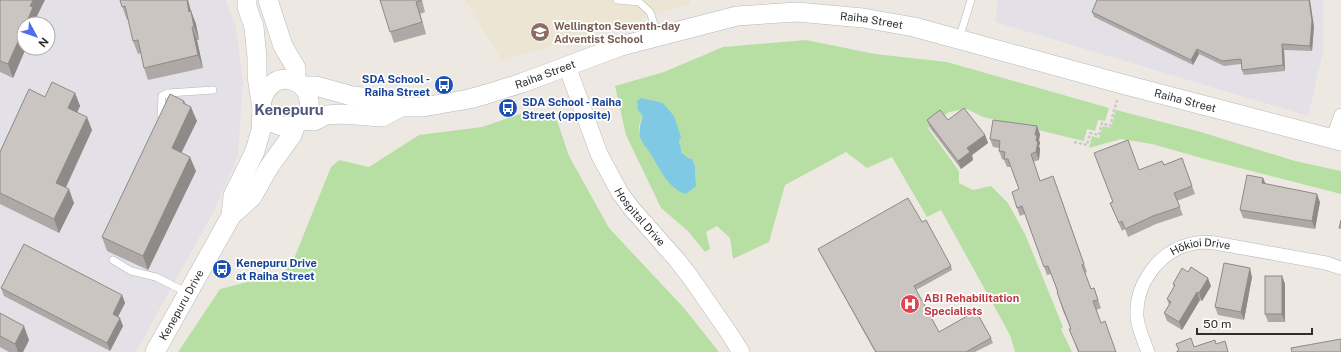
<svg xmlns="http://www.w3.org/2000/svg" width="1341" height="352" font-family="'Public Sans',sans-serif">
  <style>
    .industrial { fill: #e3e1e7; fill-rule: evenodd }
    .education { fill: #ede5d3 }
    .green { fill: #b7dfa4; fill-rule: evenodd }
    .water { fill: #7fc9e5 }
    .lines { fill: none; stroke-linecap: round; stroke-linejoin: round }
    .service-casing { stroke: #b5b7c0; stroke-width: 8 }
    .minor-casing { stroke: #b5b7c0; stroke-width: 14 }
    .tertiary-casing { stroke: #b5b7c0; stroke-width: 18 }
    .secondary-casing { stroke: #b5b7c0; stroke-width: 20 }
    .path { stroke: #c9c9c9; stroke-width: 2.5; stroke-dasharray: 3 2; stroke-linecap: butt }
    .service { stroke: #fff; stroke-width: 7 }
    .minor { stroke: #fff; stroke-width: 13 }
    .tertiary { stroke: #fff; stroke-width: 17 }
    .secondary { stroke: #fff; stroke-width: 19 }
    .wall { fill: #aea9a6 }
    .shaded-wall { fill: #8d8a87 }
    .building { fill: #cac5c1; stroke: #8d8a87 }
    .labels { text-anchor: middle; stroke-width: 3.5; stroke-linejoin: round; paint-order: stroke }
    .street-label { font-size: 11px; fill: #2e2e2e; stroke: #fff }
    .education-label { font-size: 11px; font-weight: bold; fill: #785e54; stroke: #fff; text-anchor: start }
    .transit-label { font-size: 11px; font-weight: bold; fill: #164399; stroke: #fff; text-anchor: start }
    .health-label { font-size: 11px; font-weight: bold; fill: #be3a42; stroke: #fff; text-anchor: start }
    .district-label { font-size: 15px; font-weight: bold; fill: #51587b; stroke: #fff }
  </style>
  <rect width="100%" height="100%" fill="#ede9e2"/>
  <g class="industrial">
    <path d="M0 0H225L228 6 236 27 243 83 238 156 214 211 136 352H0ZM24 24H48V48H24Z"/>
    <polygon points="998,0 1323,0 1323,53 1308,116 995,22"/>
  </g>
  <polygon class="education" points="465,0 690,0 690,4 502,61"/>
  <g class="green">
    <path d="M806 40 875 54 947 62 1109 108 1105 121 1098 120 1095 131 1087 129 1084 141 983 117 967 109 949 112 928 128 959 171V183L973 190 991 186 1008 203 1025 234 1063 327 1061 329 1072 352H1015L1010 335 941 210 927 217 892 157 867 168 846 152 785 185 769 242 733 259 730 238 717 226 706 232 710 249 705 252 688 231 661 208 626 135 615 86 664 72 723 47ZM638 110 679 141 681 148V152L688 158 692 159 695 166 696 186C678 173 639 153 639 128 639 124 641 120 643 116Z"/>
    <polygon points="532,110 556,117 569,156 609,228 684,308 719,352 178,352 220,289 279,274 291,266 331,167 339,160 369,167 419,135 482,127"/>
    <polygon points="1116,110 1201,132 1295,161 1341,171 1341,194 1205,159 1152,144 1121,139 1089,148 1092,136 1099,138 1103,126 1111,128"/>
  </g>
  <path class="water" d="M641 98 663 103 674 116 681 137 679 141 681 148V152L688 158 692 159 695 166 696 186 686 194C667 188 660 168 650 153 647 148 642 143 640 137 639 129 640 124 643 116L638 110 637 101Z"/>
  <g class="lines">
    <g class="service-casing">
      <g id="service">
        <polyline points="617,0 639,2 650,12 658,36"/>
        <polyline points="959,39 971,0"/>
        <polyline points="161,115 162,96 168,93 213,90"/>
        <polyline points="113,260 131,271 156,277 188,293"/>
      </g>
    </g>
    <g class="minor-casing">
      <g id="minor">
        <polyline points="1333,138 1341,115"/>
        <path id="s1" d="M1148 352C1144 341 1138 329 1137 317 1135 284 1159 251 1191 244 1199 242 1207 242 1215 243L1326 263 1341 268"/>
      </g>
    </g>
    <g class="tertiary-casing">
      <g id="tertiary">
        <path id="s2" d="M567 66 599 154 620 193 632 209 677 260 691 278 729 333 741 352"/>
      </g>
    </g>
    <g class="secondary-casing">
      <g id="secondary">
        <polyline points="268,0 283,46 296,68 296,82"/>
        <path id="s3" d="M302 86H316L352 96 384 99 401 107H423L469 99 487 94 522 83 621 46 737 16 797 12 863 18 914 27 1122 84 1341 141"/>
        <path d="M262 100C266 86 278 75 294 81 301 83 306 89 308 96 317 126 273 140 262 108"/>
        <polyline points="302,120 314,121 326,115 341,114 382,117 401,107"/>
        <polyline points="231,216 233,196 255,151 261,130 262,108 257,76 257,58 254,27 247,7 247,0"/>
        <path id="s4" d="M155 352 231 216 252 197 269 167 292 135 296 124"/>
      </g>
    </g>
    <polyline class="path" points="1074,142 1087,145 1090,133 1099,135 1102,123 1110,126 1117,100"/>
    <use href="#service" class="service"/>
    <use href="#minor" class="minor"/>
    <use href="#tertiary" class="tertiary"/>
    <use href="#secondary" class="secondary"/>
  </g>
  <g class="wall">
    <polygon points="0,0 37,16 38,21 24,48 26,48 13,78 0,72"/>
    <polygon points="120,0 188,0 191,11 196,24 199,40 197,40 203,68 148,80 144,68 141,53 138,54 133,41 128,19 127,20"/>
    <polygon points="380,0 422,0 425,12 420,14 426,34 394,43"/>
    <polygon points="1092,12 1314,26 1312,51 1284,50 1285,71 1244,75 1242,70 1241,64 1224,66 1199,54 1193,65 1094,17"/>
    <polygon points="75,93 80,106 77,112 92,130 66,188 74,203 59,233 0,204 0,152 45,97"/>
    <polygon points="184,101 185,103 197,121 181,152 196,171 148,270 107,251 102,237"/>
    <polygon points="927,120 948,120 985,135 988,143 972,155 973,160 961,169 930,128"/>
    <polygon points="1040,134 1039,140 1040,143 1039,146 1040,149 1039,160 1033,162 1040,181 1053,176 1087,272 1085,273 1091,289 1094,288 1101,308 1096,310 1101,323 1116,352 1078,352 1069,329 1071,329 1063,311 1057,292 1058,292 1051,274 1047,275 1025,214 1020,216 1017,208 1019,189 1011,167 1007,167 1004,160 1002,159 999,151 999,148 993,147 990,139"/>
    <polygon points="1182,158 1195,194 1177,201 1183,215 1156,224 1128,237 1125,229 1122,231 1110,203 1113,202 1139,170 1164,165"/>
    <polygon points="1263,178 1266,184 1320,202 1315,229 1243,218 1240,210"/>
    <polygon points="922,222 951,266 952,270 916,290 939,332 991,338 993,343 975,352 875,352 820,253 818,249"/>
    <polygon points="1282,276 1285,284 1285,322 1268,322 1265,314"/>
    <polygon points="1252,277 1244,320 1218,315 1215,307"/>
    <polygon points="1173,284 1211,286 1202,301 1200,300 1182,330 1167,321 1164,313 1169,305 1167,299 1174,287"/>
    <polygon points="1,288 122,295 125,303 118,317 123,326 110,351 4,296"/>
    <polygon points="0,313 29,340 23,352 9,352 0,347"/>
  </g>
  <g class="shaded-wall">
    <polygon points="33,0 45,0 37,16 38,21 37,24 26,24 30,6"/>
    <polygon points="187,0 188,0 194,25 189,12"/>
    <polygon points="1309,0 1310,0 1314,26 1312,51 1310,46"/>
    <polygon points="416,2 420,14 426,34 422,22"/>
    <polygon points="191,11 196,24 199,40 194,27"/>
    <polygon points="192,27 197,40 203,68 198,55"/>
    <polygon points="24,28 24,48 26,48 13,78 8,64"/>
    <polygon points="1282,44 1284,50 1285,71 1283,65"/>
    <polygon points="1197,49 1199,54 1193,65 1191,60"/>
    <polygon points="75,93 80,106 73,122 68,108"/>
    <polygon points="184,101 188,113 191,107 197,121 177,162 172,148"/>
    <polygon points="87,117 92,130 61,197 56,183"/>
    <polygon points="1037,126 1040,134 1039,140 1040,143 1039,146 1040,149 1039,160 1036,152 1035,135"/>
    <polygon points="985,135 988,143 972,155 973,160 961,169 958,161 967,148"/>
    <polygon points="190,157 196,171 148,270 143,256"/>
    <polygon points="1263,178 1266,186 1262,183"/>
    <polygon points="69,189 74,203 59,233 54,219"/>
    <polygon points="1317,194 1320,202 1315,229 1312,221"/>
    <polygon points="1250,268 1252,277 1244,320 1241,312"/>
    <polygon points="1282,276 1285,284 1285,322 1282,314"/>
    <polygon points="1208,278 1211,286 1202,301 1199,293"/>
    <polygon points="1197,292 1200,300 1182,330 1179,322"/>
    <polygon points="122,295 125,303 115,322 113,314"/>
    <polygon points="120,318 123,326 110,351 107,343"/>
    <polygon points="24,326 29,340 23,352 18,352 15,344"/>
  </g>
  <g class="building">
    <polygon points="0,0 33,0 30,6 33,7 26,24 24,24 24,28 8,64 0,61"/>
    <polygon points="120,0 187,0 189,12 191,11 194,27 192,27 198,55 144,68 138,40 133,41 125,6 122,7"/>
    <polygon points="380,0 421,0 421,1 416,2 422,22 390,32"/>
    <polygon points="1097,0 1309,0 1312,21 1310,46 1282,44 1283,65 1242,70 1241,59 1222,61 1197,49 1191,60 1092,12"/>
    <polygon points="52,82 75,93 68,108 87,117 56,183 69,189 54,219 0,193 0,152 29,89 45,97"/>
    <polygon points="170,94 184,101 183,103 191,107 172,148 190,157 143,256 102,237"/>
    <polygon points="964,108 985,135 967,148 970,152 958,161 927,120 940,110 948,120"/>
    <polygon points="993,120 1037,126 1035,135 1037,135 1036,141 1038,141 1036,152 1031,154 1040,181 1053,176 1084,264 1082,265 1091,289 1094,288 1098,300 1093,301 1101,323 1105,321 1116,352 1079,352 1069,329 1071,329 1061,303 1057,292 1058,292 1048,266 1044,267 1022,206 1017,208 1012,192 1019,189 1008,159 1004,159 1005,152 999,151 1000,141 990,139"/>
    <polygon points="1128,140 1139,170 1162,161 1164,165 1182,158 1192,186 1174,193 1180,207 1153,216 1125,229 1122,221 1119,223 1110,203 1113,202 1094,153"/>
    <polygon points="1247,175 1263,178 1262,183 1317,194 1312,221 1240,210"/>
    <polygon points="908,198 922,222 926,220 951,266 914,286 939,332 976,311 991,338 966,352 876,352 818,249"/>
    <polygon points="1341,220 1341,228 1339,228"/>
    <polygon points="24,244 122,295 113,314 120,318 107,343 1,288"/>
    <polygon points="1224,263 1250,268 1241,312 1215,307"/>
    <polygon points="1191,267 1208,278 1199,293 1197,292 1179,322 1164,313 1171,302 1167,299 1175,285 1173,284 1182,268 1188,272"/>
    <rect x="1265" y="276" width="17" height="38"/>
    <polygon points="0,313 24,326 15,344 0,336"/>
    <polygon points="1191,338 1194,347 1215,340 1216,344 1225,341 1228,352 1177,352 1177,351 1179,350 1176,344"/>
    <polygon points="1341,339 1341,352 1292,352 1291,348"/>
  </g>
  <defs>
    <g id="school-disc" transform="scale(1)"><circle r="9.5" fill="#8d6e63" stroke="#fff"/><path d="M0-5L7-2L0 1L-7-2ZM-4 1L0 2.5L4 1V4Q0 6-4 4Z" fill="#fff"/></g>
    <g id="bus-disc" transform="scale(1)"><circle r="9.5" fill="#1a4fb4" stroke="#fff"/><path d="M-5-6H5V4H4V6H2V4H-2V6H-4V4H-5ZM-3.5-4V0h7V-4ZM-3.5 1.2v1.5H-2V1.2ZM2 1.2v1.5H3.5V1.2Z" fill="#fff"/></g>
    <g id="hospital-disc" transform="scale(1)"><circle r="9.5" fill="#e0444e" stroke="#fff"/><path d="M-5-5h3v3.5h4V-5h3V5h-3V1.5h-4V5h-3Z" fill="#fff"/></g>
  </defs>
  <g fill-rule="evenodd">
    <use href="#school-disc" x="540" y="32"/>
    <use href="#bus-disc" x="444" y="85"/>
    <use href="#bus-disc" x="508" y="108"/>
    <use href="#bus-disc" x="222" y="269"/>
    <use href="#hospital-disc" x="910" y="304"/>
  </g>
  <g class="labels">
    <g class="street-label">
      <text dy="4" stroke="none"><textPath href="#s3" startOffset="587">Raiha Street</textPath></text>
      <text dy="4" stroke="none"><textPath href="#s3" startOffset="251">Raiha Street</textPath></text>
      <text dy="4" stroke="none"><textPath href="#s3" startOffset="911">Raiha Street</textPath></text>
      <text dy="4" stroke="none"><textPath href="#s2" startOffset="169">Hospital Drive</textPath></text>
      <text dy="4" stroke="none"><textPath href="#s1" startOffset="144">Hōkioi Drive</textPath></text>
      <text dy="4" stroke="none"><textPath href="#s4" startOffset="54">Kenepuru Drive</textPath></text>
    </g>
    <g class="education-label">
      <text x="554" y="30">Wellington Seventh-day<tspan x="554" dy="13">Adventist School</tspan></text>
    </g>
    <g class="transit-label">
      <text x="430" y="83" text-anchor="end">SDA School -<tspan x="430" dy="13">Raiha Street</tspan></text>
      <text x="522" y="106">SDA School - Raiha<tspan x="522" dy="13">Street (opposite)</tspan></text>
      <text x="236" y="267">Kenepuru Drive<tspan x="236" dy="13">at Raiha Street</tspan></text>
    </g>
    <g class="health-label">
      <text x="924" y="302">ABI Rehabilitation<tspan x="924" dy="13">Specialists</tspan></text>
    </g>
    <g class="district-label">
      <text x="289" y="115">Kenepuru</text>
    </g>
  </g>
  <g transform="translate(36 36) rotate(130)"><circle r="19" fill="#ffffff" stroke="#ababab"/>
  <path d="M0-3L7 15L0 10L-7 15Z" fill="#516deb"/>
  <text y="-6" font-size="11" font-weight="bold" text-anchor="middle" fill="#2e2e2e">N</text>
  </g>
  <path d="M1197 328v6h115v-6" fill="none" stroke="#2e2e2e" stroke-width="2"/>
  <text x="1203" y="328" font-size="12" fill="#2e2e2e" stroke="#ffffff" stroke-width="3" paint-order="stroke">50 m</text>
</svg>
